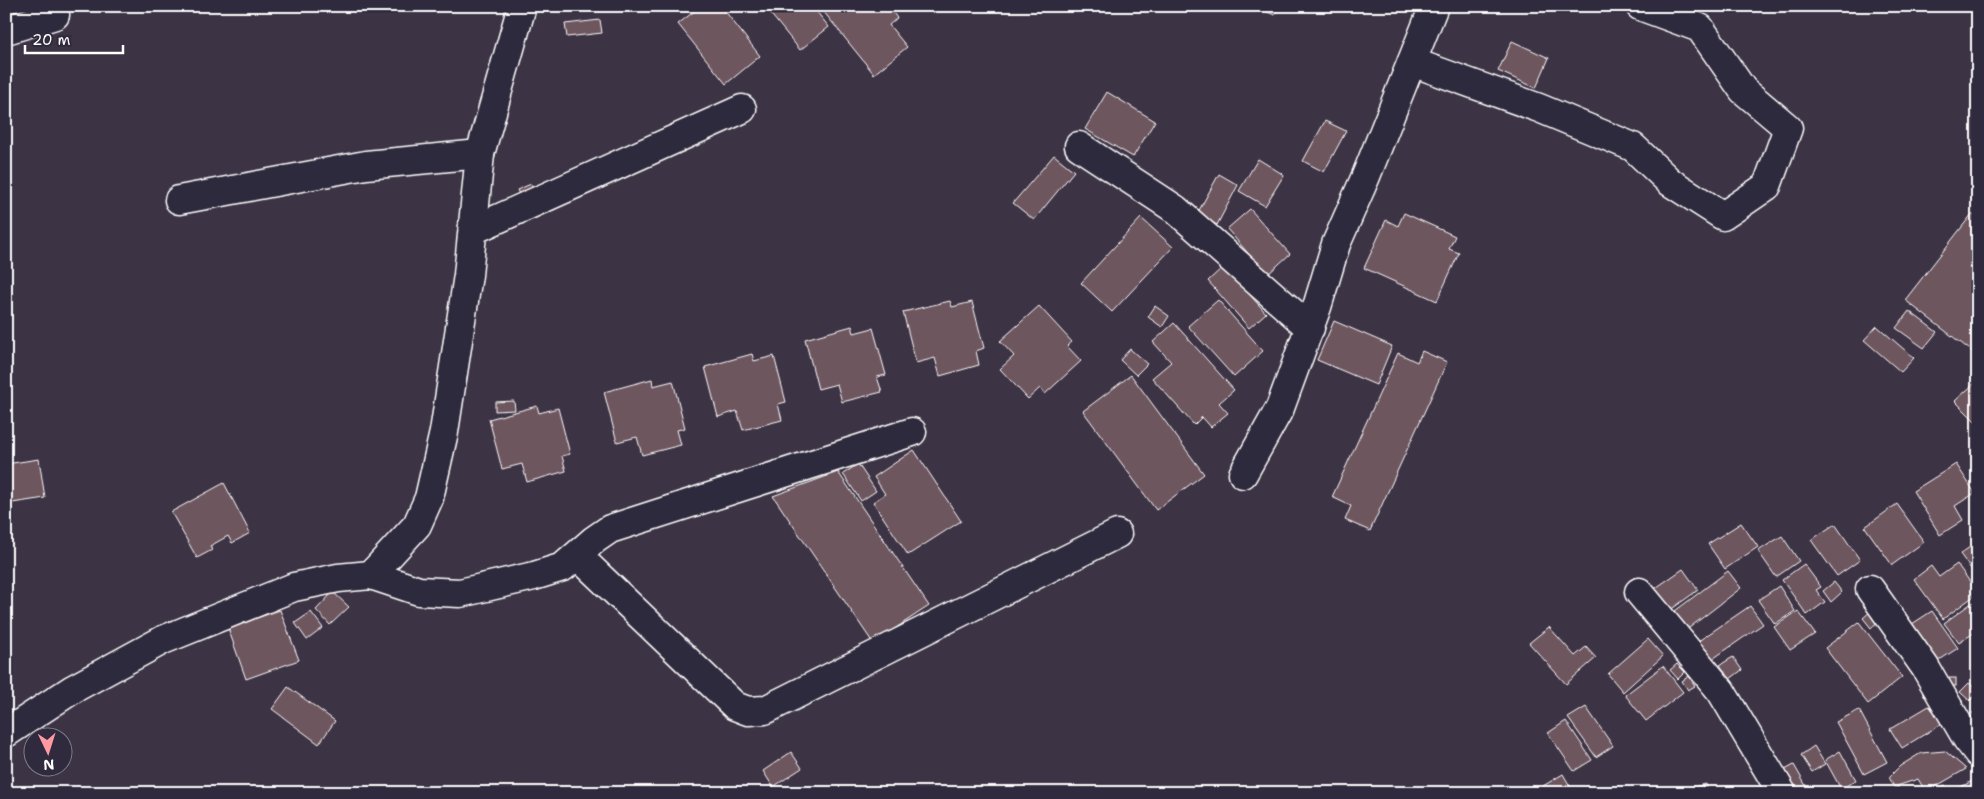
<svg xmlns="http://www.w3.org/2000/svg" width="1984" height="799" font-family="'Shantell Sans',sans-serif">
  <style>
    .building { fill: #6e565e; stroke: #fff }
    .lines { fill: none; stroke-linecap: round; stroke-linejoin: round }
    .minor-casing { stroke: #fff; stroke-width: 31 }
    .minor { stroke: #2f2a3d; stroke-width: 28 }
  </style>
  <rect width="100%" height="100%" fill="#3c3344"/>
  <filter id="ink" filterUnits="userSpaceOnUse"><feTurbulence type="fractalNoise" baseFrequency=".02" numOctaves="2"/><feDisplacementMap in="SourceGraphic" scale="10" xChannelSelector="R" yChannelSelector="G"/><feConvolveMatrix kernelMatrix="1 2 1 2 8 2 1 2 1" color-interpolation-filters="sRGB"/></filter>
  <g filter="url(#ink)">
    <g class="building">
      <polygon points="701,6 721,6 760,56 726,84 678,24"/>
      <polygon points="764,6 812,6 829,27 800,50"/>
      <polygon points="819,6 888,6 897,18 889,25 907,47 874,74"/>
      <polygon points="1251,6 1278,6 1275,15"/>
      <polygon points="600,20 602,33 567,37 565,24"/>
      <polygon points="1512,41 1549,58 1536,88 1498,71"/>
      <polygon points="1107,92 1155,121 1133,157 1085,129"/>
      <polygon points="1325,121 1346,131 1324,172 1303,161"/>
      <polygon points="1054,155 1074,171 1034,220 1013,203"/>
      <polygon points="1258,159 1284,175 1265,206 1239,191"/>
      <polygon points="1219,174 1238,185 1217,225 1197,214"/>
      <polygon points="531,184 535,194 522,200 517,190"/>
      <polygon points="1250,209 1290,254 1267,275 1227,229"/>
      <polygon points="1404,213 1455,236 1449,249 1459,253 1437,301 1364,268 1386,220 1398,226"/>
      <polygon points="1972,214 1978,219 1978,356 1905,300"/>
      <polygon points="1141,218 1173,247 1112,312 1081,283"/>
      <polygon points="1224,266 1266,313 1249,328 1208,281"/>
      <polygon points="1218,300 1263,351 1234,377 1188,326"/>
      <polygon points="950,301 952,307 972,302 984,348 976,351 979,365 940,376 935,358 916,363 903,312"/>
      <polygon points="1039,306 1072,342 1067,346 1081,361 1045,394 1040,388 1028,399 1000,369 1014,356 1000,341"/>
      <polygon points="1155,306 1169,316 1162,327 1148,317"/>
      <polygon points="1909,311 1937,332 1924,348 1896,328"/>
      <polygon points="1334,321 1392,346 1376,385 1317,360"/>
      <polygon points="1174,323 1234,390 1219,403 1228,413 1211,427 1202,417 1194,425 1152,378 1171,362 1153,342"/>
      <polygon points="852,326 854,333 873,328 886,375 877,377 882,392 842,402 837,384 818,389 805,339"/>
      <polygon points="1877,326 1914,358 1901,372 1864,340"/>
      <polygon points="1130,349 1147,364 1136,375 1120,360"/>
      <polygon points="1422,351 1447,362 1370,531 1345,520 1351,506 1332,497 1398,353 1417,362"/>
      <polygon points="752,354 754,361 774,356 786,402 778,404 782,420 743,430 737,411 718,417 705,367"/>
      <polygon points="1131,375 1204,474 1156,510 1083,411"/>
      <polygon points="652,379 653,386 673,381 685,428 677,430 681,445 642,455 637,437 617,442 604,392"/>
      <polygon points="1978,380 1978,424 1955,401"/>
      <polygon points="514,401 515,410 495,411 495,402"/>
      <polygon points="537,406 539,413 558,408 570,454 562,456 566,471 527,482 522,464 502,469 489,419"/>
      <polygon points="914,450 961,521 908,555 873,502 885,494 874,477"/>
      <polygon points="39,459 45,498 6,504 6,464"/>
      <polygon points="858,464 876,491 861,501 843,474"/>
      <polygon points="1956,464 1975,493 1955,506 1963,520 1940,535 1913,491"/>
      <polygon points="838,472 929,606 873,643 773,496"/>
      <polygon points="224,483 250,533 232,543 228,536 210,546 212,550 197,558 171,512"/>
      <polygon points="1897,504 1924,542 1892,565 1865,527"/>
      <polygon points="1741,523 1758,547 1725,569 1708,544"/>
      <polygon points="1835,524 1860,560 1837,576 1811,540"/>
      <polygon points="1782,536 1799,561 1776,577 1758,551"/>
      <polygon points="1977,542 1978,564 1971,569 1960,554"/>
      <polygon points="1804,564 1821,587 1816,590 1825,602 1807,615 1782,580"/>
      <polygon points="1957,564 1978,593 1943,619 1914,579 1931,566 1939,577"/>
      <polygon points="1683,569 1698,590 1662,616 1647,594"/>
      <polygon points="1728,571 1741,588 1680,635 1667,617"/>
      <polygon points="1834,582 1842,592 1831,602 1823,591"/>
      <polygon points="1779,586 1795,611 1775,624 1758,600"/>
      <polygon points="333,592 349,607 330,625 316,610"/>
      <polygon points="1973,602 1978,608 1978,630 1959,643 1944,623"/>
      <polygon points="1750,606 1763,624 1704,665 1691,646"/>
      <polygon points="280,610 299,660 246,679 228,628"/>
      <polygon points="1798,611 1815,634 1790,650 1774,627"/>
      <polygon points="1871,611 1879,621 1871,628 1863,618"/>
      <polygon points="1932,611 1958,648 1938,661 1912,624"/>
      <polygon points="311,612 323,628 307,640 295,623"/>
      <polygon points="1859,622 1902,677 1868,704 1825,648"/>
      <polygon points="1549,627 1575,656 1586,647 1596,658 1566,684 1529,643"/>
      <polygon points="1648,639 1663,656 1623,692 1608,674"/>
      <polygon points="1733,657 1742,670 1730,679 1720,665"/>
      <polygon points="1677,664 1685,672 1678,679 1670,670"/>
      <polygon points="1663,666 1683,692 1646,721 1625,695"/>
      <polygon points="1689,676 1695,686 1688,690 1682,681"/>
      <rect x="1945" y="678" width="11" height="8"/>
      <polygon points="1969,683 1978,691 1970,701 1960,692"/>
      <polygon points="288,687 335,721 319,744 272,709"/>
      <polygon points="1929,706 1943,723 1902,748 1890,729"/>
      <polygon points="1586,707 1613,746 1596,757 1568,718"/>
      <polygon points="1978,707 1978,720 1972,713"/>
      <polygon points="1859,710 1887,762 1864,774 1836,722"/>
      <polygon points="1566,721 1592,760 1574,771 1548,733"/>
      <polygon points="1814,746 1825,764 1812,772 1801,755"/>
      <polygon points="1840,751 1856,780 1841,789 1825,760"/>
      <polygon points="1945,751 1966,769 1926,792 1918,779 1894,787 1889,777 1900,766 1921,753"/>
      <polygon points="791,752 802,768 773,787 763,771"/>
      <polygon points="1794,765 1810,793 1786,793 1776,775"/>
      <polygon points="1563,774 1574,793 1548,793 1543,786"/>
      <polygon points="1978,778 1978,793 1954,793 1953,791"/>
      <polygon points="1706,784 1708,793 1694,793 1693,787"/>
      <polygon points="1945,785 1949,793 1931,793"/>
      <polygon points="1898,787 1900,793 1888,793"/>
    </g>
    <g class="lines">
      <g class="minor-casing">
        <g id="minor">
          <polyline points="6,30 55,15"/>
          <polyline points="1412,62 1539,108 1633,147 1670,182 1723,216 1767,186 1788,128 1743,90 1700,28 1640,6"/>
          <polyline points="1079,146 1175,209 1310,328"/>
          <polyline points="179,200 366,165 480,154"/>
          <polyline points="473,230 742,109"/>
          <polyline points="1243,474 1280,408 1317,307 1336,244 1366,176 1434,6"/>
          <polyline points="578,556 735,706 748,711 765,710 1117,534"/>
          <polyline points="371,575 417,525 429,498 444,432 468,275 480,154 522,6"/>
          <polyline points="1870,589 1925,667 1967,739 1978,753"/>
          <polyline points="1639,592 1721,691 1782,793"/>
          <polyline points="6,733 73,689 163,640 294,587 338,578 371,575 419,591 460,593 534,576 563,567 594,540 610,529 912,432"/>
        </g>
      </g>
      <use href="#minor" class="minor"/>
    </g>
  </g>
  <rect width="1984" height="799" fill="none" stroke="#2f2a3d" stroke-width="25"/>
  <rect x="12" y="12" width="1959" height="774" fill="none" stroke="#fff" stroke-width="2" filter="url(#ink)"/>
  <g transform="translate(48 752) rotate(176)"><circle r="24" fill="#2f2a3d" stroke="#827f8b"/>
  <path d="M0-4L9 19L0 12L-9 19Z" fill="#ff9aa2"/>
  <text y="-8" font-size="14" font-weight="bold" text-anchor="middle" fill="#ffffff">N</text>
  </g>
  <path d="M25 45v8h98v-8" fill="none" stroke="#ffffff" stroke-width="2.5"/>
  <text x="32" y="45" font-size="15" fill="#ffffff" stroke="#2f2a3d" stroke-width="4" paint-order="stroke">20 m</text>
</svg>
